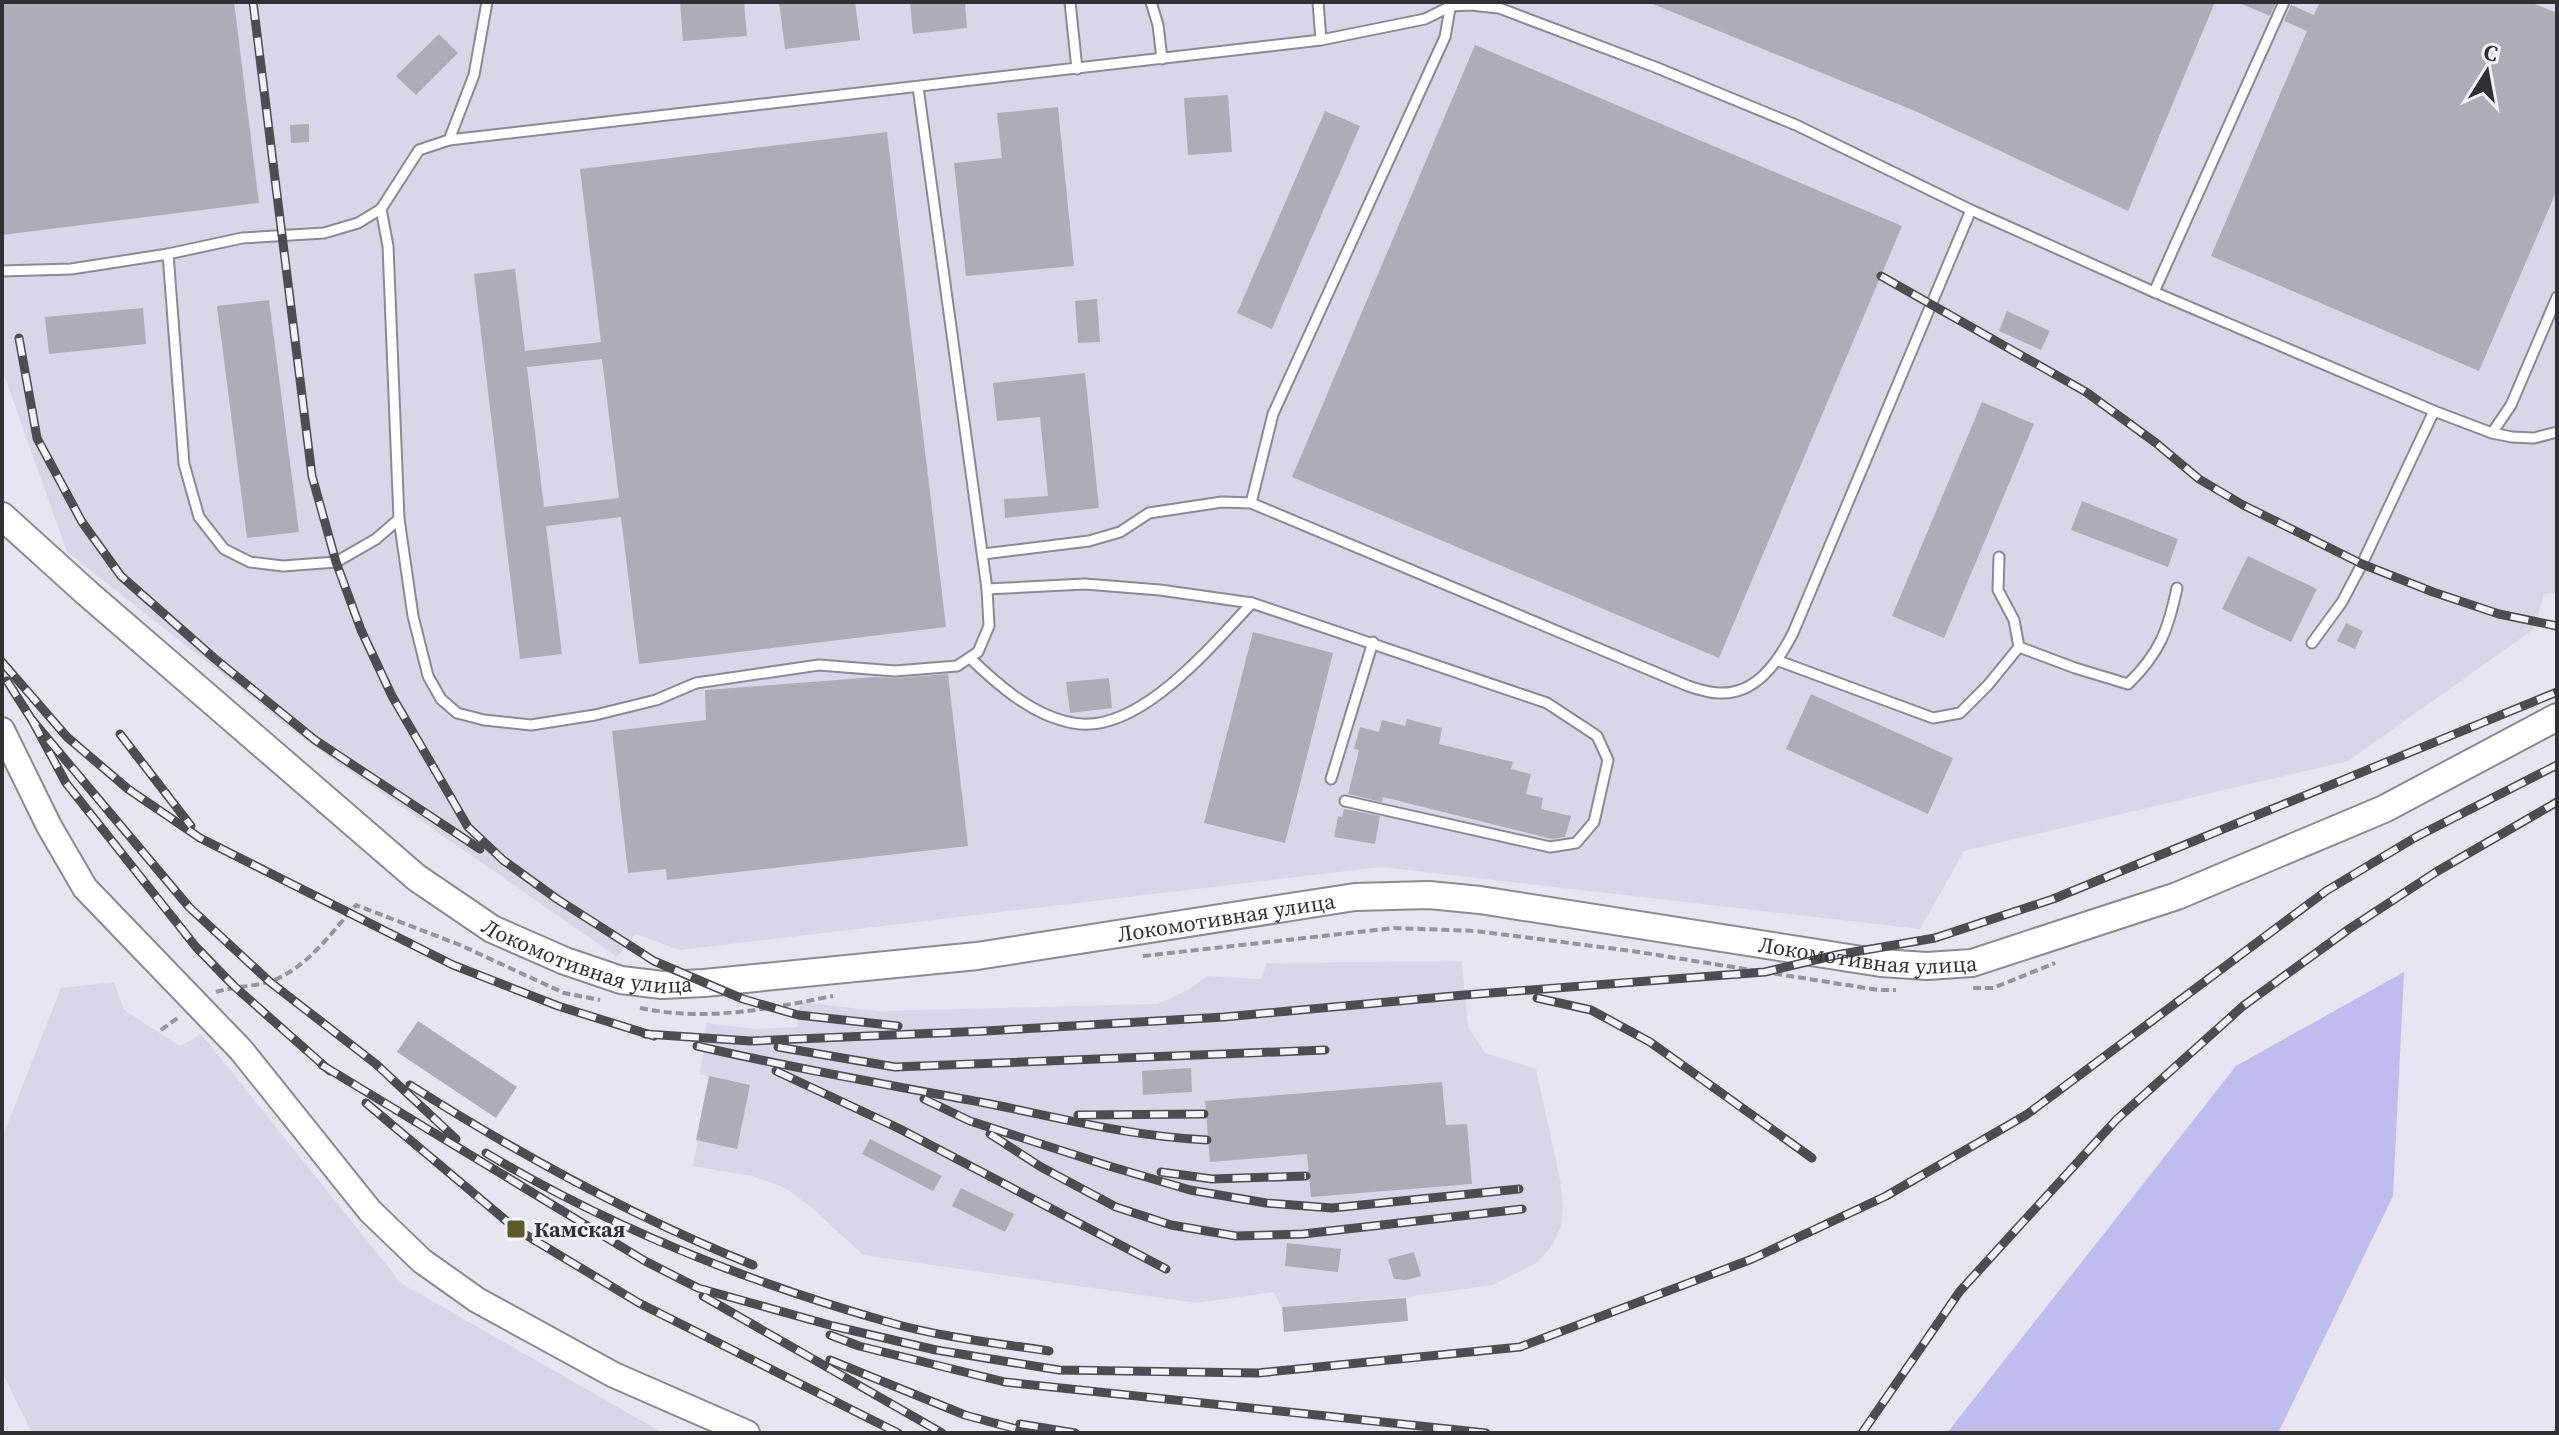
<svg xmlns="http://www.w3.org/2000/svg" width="2559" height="1435" font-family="'Source Serif 4',serif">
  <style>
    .built { fill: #d8d7e8 }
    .green { fill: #c0bcf0 }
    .building { fill: #adadb8; fill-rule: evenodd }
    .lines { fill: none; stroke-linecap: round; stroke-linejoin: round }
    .service-casing { stroke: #8a8a94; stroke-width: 13 }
    .tertiary-casing { stroke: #8a8a94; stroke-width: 28 }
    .secondary-casing { stroke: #8a8a94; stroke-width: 30 }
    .path { stroke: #95949d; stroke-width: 4; stroke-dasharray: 8 4; stroke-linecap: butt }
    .service { stroke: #fff; stroke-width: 9 }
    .tertiary { stroke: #fff; stroke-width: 24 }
    .secondary { stroke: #fff; stroke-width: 26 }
    .rail-casing { stroke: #4c4c51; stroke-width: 9 }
    .rail { stroke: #f3f3fe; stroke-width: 6; stroke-dasharray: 18; stroke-linecap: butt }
    .poi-dot { fill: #5c5b28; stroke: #f3f3fe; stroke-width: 3 }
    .labels { text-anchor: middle; stroke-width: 6; stroke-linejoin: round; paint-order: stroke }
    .street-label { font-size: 22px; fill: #313135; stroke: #f3f3fe }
    .poi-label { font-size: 22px; font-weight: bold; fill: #313135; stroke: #f3f3fe; text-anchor: start }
  </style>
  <rect width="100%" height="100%" fill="#e6e5f1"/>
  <g class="built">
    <polygon points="2,2 2557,2 2557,593 2544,594 2534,629 2348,761 1964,851 1920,929 1381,867 680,950 636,934 617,957 307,741 67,552 2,369"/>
    <polygon points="1462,961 1468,1027 1485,1053 1536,1069 1560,1179 1563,1206 1561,1227 1553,1244 1538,1262 1493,1285 1406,1297 1281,1307 1274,1292 1197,1303 863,1255 810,1206 784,1187 752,1176 693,1166 709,1077 700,1074 707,1023 755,1029 797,1027 800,1002 878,1011 1157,1004 1187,991 1207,976 1261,979 1267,963"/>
    <polygon points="114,982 124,1010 180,1046 201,1034 401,1283 663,1433 32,1433 2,1372 2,1138 61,988"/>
  </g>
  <polygon class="green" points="2404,972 2393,1196 2278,1433 1947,1433 2236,1066"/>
  <g class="building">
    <polygon points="2,2 234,2 259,203 2,235"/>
    <polygon points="680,2 744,2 747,36 683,41"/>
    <polygon points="779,2 855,2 860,40 785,49"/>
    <polygon points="910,2 965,2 967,28 913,34"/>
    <polygon points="1648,2 2215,2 2128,211 1915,111"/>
    <polygon points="2237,2 2276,2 2270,16"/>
    <polygon points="2320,2 2530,2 2557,13 2557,190 2479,371 2211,256 2307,31 2284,21 2291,5 2314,15"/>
    <polygon points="439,34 458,53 416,95 396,76"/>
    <polygon points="1475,45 1902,226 1719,658 1292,477"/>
    <polygon points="1228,95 1232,152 1188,155 1184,98"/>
    <polygon points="1058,107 1074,266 966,276 954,163 1002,158 997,113"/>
    <polygon points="1325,111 1360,126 1272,329 1237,313"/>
    <polygon points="309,124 309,142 291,143 290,125"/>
    <path d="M887 132 946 627 639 664 621 517 546 526 562 654 520 659 474 274 515 269 525 351 601 342 580 169ZM602 359 619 498 544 507 527 367Z"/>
    <polygon points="1097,299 1100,342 1078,343 1075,301"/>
    <polygon points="269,300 299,532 247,538 217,306"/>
    <polygon points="143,308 146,344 49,354 45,317"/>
    <polygon points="2007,311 2050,331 2041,350 1999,331"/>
    <polygon points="1085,373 1099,508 1005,518 1004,499 1048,496 1040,417 997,421 993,383"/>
    <polygon points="1982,402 2034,424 1944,638 1892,616"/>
    <polygon points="2082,501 2178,539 2168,567 2071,530"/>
    <polygon points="2248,556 2317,589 2291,642 2222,609"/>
    <polygon points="2346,623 2363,631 2355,649 2337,641"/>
    <polygon points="1253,632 1333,653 1285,843 1204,823"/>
    <polygon points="948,674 968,846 667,880 666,869 628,873 612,731 706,720 705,690 875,677 896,678"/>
    <polygon points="1109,678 1112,708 1070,713 1066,682"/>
    <polygon points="1811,694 1953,758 1928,814 1786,749"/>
    <polygon points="1407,719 1442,728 1439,744 1513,762 1511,769 1531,774 1526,794 1543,798 1541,809 1571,816 1565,837 1552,839 1383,797 1382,802 1348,794 1359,750 1354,749 1360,727 1379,732 1382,720 1405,726"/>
    <polygon points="1344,809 1380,816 1375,844 1334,837 1338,816 1342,817"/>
    <polygon points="418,1021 517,1087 496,1118 397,1052"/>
    <polygon points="1191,1068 1192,1092 1143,1095 1142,1071"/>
    <polygon points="709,1076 750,1085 737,1149 696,1140"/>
    <polygon points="1442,1082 1446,1125 1467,1124 1472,1184 1311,1197 1307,1154 1210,1162 1205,1101"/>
    <polygon points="870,1139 942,1176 933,1191 862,1154"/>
    <polygon points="961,1188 1014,1214 1005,1232 952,1206"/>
    <polygon points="1287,1243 1341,1249 1338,1272 1285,1266"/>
    <polygon points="1414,1252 1421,1276 1406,1280 1394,1279 1388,1259"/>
    <polygon points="1406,1298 1408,1321 1284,1332 1282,1307"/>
  </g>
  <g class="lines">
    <g class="service-casing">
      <g id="service">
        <polyline points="1070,2 1077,69"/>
        <polyline points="1151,2 1158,25 1162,59"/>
        <polyline points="1318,2 1321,40"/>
        <polyline points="449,140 474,75 487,2"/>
        <polyline points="381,209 388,246 399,519 413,616 428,676 441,699 457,713 484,720 531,725 595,715 656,700 696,683 819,665 895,671 957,666 978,652 989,626 987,589 918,87"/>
        <polyline points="168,254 184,464 199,517 224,549 250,562 283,566 336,562 376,539 399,519"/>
        <polyline points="2,271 71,269 168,254 242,238 324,233 358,223 381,209 419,150 449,140 1321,40 1425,19 1451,6 1471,5 1499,8 1655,67 1796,125 1971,210 2154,292 2434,411 2492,433 2512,437 2534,438 2557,432"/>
        <polyline points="2154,292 2284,2"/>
        <polyline points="2492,433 2511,405 2557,297"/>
        <polyline points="1251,503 1273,414 1445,37 1451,3"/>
        <path d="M983 554 1089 541 1120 532 1149 513 1222 502 1251 503 1688 686C1697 689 1709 693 1719 693 1756 695 1778 662 1793 633L1971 210"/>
        <polyline points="987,589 1085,584 1160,590 1252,603 1547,703 1597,736 1608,760 1594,822 1576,843 1550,847 1345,801"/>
        <polyline points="2312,643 2342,602 2362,564 2434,411"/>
        <path d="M2019 647 2075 668 2128 684C2160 653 2168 630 2177 588"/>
        <path d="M970 658C998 685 1033 716 1073 723 1138 736 1212 645 1252 603"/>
        <polyline points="1779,661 1933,718 1960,713 1988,685 2019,647 2014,620 1998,590 1999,557"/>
        <polyline points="1331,779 1373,642"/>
      </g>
    </g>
    <g class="tertiary-casing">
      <polyline id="tertiary" points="2,730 49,826 85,888 241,1050 370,1211 422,1261 477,1300 614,1375 747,1433"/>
    </g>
    <g class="secondary-casing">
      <g id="secondary">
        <path id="s1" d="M2 516 87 593 417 878 492 929 565 961 621 980 662 985 704 983 977 956 1355 897 1429 895 1480 900 1881 963 1927 966 1972 963 2177 896 2384 809 2557 717"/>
      </g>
    </g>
    <g class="path">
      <polyline points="1143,956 1394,928 1476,931 1632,951 1878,990 1896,990"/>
      <polyline points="1973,988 1993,988 2055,963"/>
      <path d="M216 992C234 986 254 987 272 981 308 967 331 933 356 905L460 945 564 993 600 1000"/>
      <path d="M640 1008C708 1022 766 1009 833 996"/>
      <polyline points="161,1030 179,1017"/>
    </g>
    <use href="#service" class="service"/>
    <use href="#tertiary" class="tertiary"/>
    <use href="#secondary" class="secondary"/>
    <g class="rail-casing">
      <g id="rail">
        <polyline points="253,2 312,476 336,562 361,630 392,696 468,827 503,860 557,899 654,961 743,999 798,1015 898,1026"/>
        <polyline points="1881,276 2086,392 2156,443 2199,479 2243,505 2362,564 2433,592 2499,614 2557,626"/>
        <polyline points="19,338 37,438 82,522 121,576 214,658 315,740 480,849"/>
        <polyline points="2,662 67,737 128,789 200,838 453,965 558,1006 654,1036"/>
        <polyline points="7,681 32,720 189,907 270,982 376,1064 456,1139"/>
        <polyline points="32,720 66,783 196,947 234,986 330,1071"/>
        <polyline points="120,734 191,826"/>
        <polyline points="1537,998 1591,1010 1650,1042 1812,1158"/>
        <polyline points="645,1034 750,1041 986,1031 1224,1017 1464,995 1765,972 1836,955 1935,938 2053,899 2557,692"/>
        <path d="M697 1046C792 1068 889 1085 985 1103 1061 1118 1128 1136 1207 1140"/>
        <polyline points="778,1047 895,1067 1325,1050"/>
        <polyline points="322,1065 645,1261 698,1288 833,1326 936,1350 1059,1370 1258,1373 1520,1347 1752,1259 1886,1196 2026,1115 2326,891 2416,837 2557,765"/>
        <polyline points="776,1071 898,1128 1166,1269"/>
        <path d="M410 1085C519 1154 633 1217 753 1265"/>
        <polyline points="924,1099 970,1121 1109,1166 1190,1190 1266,1203 1332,1208 1519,1189"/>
        <polyline points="366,1103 516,1229 639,1303 898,1433"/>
        <polyline points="1078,1115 1204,1114"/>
        <polyline points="990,1134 1041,1167 1116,1207 1171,1225 1236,1236 1303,1234 1522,1209"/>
        <path d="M486 1153C611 1228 748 1282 888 1322 939 1337 995 1343 1049 1351"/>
        <polyline points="1161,1172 1212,1179 1306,1176"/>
        <polyline points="703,1296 942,1433"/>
        <polyline points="830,1335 859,1346 1005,1382 1486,1433"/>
        <polyline points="830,1360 965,1415 1031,1433"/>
        <polyline points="1020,1424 1075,1433"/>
        <polyline points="1862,1433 1960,1291 2116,1120 2243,1006 2349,929 2436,872 2557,802"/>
      </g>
    </g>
    <use href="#rail" class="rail"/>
  </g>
  <rect class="poi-dot" x="506" y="1219" width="20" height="20" rx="4"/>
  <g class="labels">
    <g class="street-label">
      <text dy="8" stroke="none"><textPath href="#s1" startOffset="1390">Локомотивная улица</textPath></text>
      <text dy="8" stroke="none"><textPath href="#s1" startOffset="742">Локомотивная улица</textPath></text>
      <text dy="8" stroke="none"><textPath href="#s1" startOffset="2038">Локомотивная улица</textPath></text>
    </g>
    <g class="poi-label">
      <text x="534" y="1237">Камская</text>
    </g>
  </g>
  <rect width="2559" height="1435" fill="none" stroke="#313135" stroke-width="8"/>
  <g transform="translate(2487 72) rotate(11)" stroke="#f3f3fe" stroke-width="6" paint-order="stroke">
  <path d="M0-6L14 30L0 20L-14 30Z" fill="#313135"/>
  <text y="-12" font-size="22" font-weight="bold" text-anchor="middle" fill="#313135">С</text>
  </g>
</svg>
